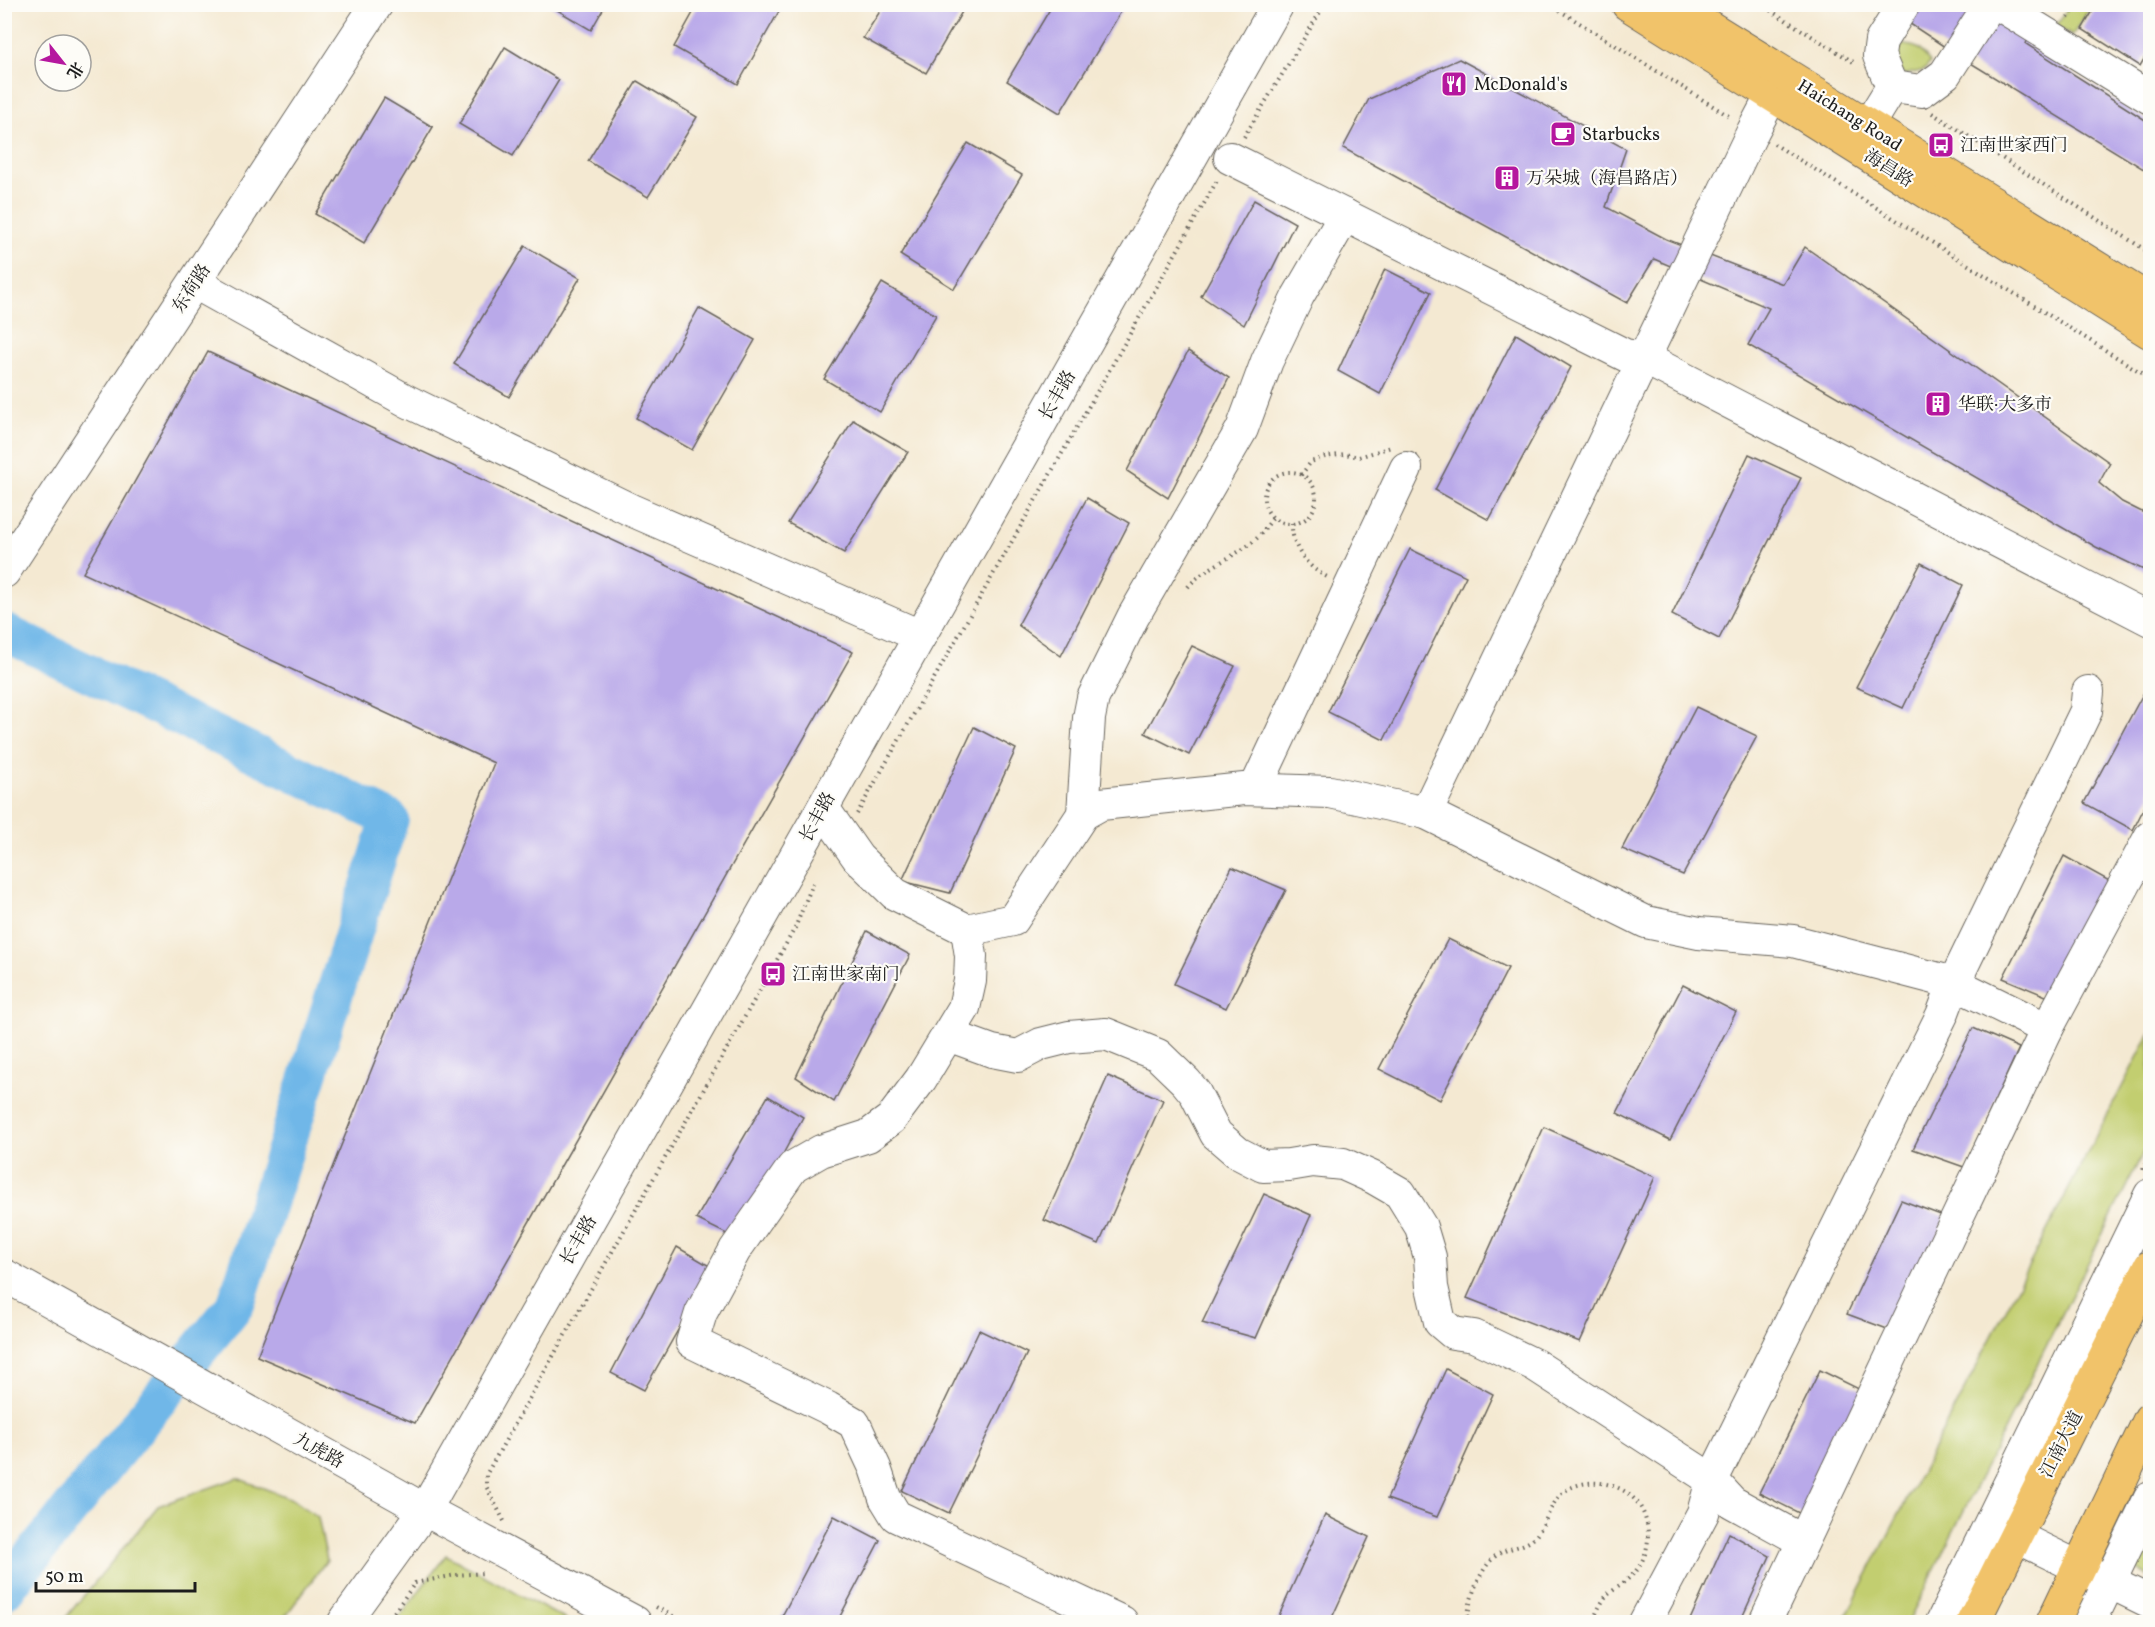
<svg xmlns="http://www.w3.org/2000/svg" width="2155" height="1627" font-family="Vollkorn,'Noto Serif SC',serif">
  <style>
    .green { fill: #c2ce6f; stroke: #6f7546; stroke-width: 1.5 }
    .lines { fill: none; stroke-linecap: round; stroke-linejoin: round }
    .river { stroke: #70b7e8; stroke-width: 38 }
    .building { fill: #b9a9e9 }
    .minor-casing { stroke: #68645c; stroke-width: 34 }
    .major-casing { stroke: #68645c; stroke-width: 35 }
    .highway-casing { stroke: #68645c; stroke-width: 35 }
    .path { stroke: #68645c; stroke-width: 4; stroke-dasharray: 1.5 4.5; stroke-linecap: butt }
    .minor { stroke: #fff; stroke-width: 32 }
    .major { stroke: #f1c36a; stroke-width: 33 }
    .highway { stroke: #f1c36a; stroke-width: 33 }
    .labels { text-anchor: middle; stroke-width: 4.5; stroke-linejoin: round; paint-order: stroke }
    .poi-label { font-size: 18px; fill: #1c1c1c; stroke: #fdfcf7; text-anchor: start }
    .street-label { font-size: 18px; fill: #1c1c1c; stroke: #fdfcf7 }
  </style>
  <rect width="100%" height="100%" fill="#fdfcf7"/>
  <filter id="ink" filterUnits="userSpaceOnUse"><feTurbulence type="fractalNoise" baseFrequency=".0167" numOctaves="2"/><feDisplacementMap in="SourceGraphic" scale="12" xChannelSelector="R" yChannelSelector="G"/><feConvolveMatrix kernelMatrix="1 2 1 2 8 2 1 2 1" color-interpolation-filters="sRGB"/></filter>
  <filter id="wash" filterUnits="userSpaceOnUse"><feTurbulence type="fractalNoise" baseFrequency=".008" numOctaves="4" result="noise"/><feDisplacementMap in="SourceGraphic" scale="24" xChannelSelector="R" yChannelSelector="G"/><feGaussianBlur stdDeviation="1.35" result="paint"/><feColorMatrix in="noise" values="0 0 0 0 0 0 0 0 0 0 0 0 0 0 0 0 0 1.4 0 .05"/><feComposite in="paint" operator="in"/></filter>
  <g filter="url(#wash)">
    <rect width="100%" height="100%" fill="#f4e9d2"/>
    <g class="green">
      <polygon points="2064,5 2092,5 2072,36 2056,26 2068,8"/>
      <path d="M1901 44C1920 47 1918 47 1930 62L1925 70 1904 75 1898 70 1895 53Z"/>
      <polygon points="2150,1033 2150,1139 1908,1622 1843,1622"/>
      <polygon points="237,1478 292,1499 318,1517 327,1560 281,1622 62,1622 158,1506"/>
      <polygon points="2150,1534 2150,1577 2133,1567"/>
      <polygon points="446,1555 570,1622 396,1622"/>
    </g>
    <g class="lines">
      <polyline class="river" points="4,632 390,819 236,1304 4,1591"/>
    </g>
    <g id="blocks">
      <g class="building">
        <polygon points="547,4 606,4 591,30"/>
        <polygon points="698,4 783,4 738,84 674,47"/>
        <polygon points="1053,4 1125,5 1060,113 1007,81"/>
        <polygon points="1880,4 1977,4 1995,21 2028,38 2026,44 2150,123 2150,173 1948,49"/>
        <polygon points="2097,4 2150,4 2150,49 2140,66 2082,29"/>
        <polygon points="884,5 966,5 926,73 863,38"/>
        <polygon points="505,47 559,80 513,156 459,124"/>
        <polygon points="1459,59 1626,149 1606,207 1666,239 1783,284 1805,247 2110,463 2099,483 2122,502 2150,516 2150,573 2096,547 1748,345 1769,308 1654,259 1627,303 1343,148 1369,99"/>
        <polygon points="637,81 697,117 648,197 588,161"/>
        <polygon points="384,98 433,127 364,243 315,214"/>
        <polygon points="968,143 1022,175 954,289 900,255"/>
        <polygon points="1254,200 1295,223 1244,325 1201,296"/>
        <polygon points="525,246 580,278 509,397 454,364"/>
        <polygon points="1385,269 1431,292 1380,394 1338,371"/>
        <polygon points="882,283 936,315 880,412 824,379"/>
        <polygon points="699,308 755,340 692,450 636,418"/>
        <polygon points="1516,334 1571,367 1489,520 1435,490"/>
        <polygon points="1188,351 1229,378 1168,498 1127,471"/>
        <polygon points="208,352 853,652 415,1423 257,1356 494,763 83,573"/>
        <polygon points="853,420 908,452 844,553 788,523"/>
        <polygon points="1749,454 1801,478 1719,639 1672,615"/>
        <polygon points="1087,498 1129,523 1061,656 1018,625"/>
        <polygon points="1410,549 1466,576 1384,740 1328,712"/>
        <polygon points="1921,563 1963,585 1903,708 1856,687"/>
        <polygon points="1192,646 1235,666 1189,755 1145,733"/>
        <polygon points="2150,681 2150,796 2133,830 2084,803"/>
        <polygon points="1696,707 1757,736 1683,875 1622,849"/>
        <polygon points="974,727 1016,749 950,893 902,881"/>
        <polygon points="2064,856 2113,883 2053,999 2003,978"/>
        <polygon points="1232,867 1286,890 1226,1008 1174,984"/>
        <polygon points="867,931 910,955 834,1102 796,1077"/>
        <polygon points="1448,939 1508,968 1440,1100 1379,1069"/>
        <polygon points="1683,985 1736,1012 1670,1140 1617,1113"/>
        <polygon points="1973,1028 2019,1048 1964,1167 1913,1149"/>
        <polygon points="1108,1076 1163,1100 1099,1244 1044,1220"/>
        <polygon points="768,1096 803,1117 737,1239 696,1219"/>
        <polygon points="1544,1127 1655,1177 1580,1342 1467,1298"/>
        <polygon points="1264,1194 1311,1215 1256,1338 1202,1323"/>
        <polygon points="1901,1200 1946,1217 1898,1333 1847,1314"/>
        <polygon points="677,1247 713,1268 644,1390 611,1373"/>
        <polygon points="979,1330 1027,1353 949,1513 902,1491"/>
        <polygon points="1446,1369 1493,1394 1437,1517 1387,1499"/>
        <polygon points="1820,1370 1863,1391 1805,1516 1759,1493"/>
        <polygon points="1325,1515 1369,1537 1330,1622 1276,1622"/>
        <polygon points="834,1516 880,1540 837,1622 779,1622"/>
        <polygon points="1729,1533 1770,1556 1740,1622 1689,1622"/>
      </g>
    </g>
  </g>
  <g filter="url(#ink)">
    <use href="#blocks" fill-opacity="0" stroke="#68645c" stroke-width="1.5"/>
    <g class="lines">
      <g class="minor-casing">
        <g id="minor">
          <polyline points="1998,4 2150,98"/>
          <polyline points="1892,87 1879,56 1881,41 1904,4"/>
          <polyline points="1868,126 1892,87 1922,91 1945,74 1990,4"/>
          <polyline points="1230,158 1625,355 1644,358 2150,620"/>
          <polyline points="195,283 407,401 631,510 920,636"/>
          <polyline points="4,572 377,4"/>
          <polyline points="1255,789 1406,468"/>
          <polyline points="823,808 858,858 895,894 967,930 1013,920 1083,814 1101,804 1244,789 1330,792 1426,813 1646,922 1699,933 1793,941 1954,983 2047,1029"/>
          <polyline points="1426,813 1753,131 1783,74"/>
          <polyline points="1083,814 1089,718 1093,698 1133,617 1242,429 1267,361 1298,296 1345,215"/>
          <polyline points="967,930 971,956 970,981 964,1008 921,1079 891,1119 868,1136 821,1151 793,1167 735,1250 701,1313 692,1342 828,1408 854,1423 875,1468 885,1498 896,1516 1122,1622"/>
          <polyline points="948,1035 992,1051 1018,1056 1041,1044 1069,1037 1106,1034 1158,1055 1186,1082 1195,1093 1216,1134 1238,1153 1263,1166 1289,1165 1313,1161 1343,1164 1374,1178 1400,1193 1421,1227 1430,1257 1432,1287 1440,1322 1453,1333 1474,1336 1535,1365 1712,1480 1732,1502 1803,1541"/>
          <polyline points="4,1275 425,1510 635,1622"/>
          <polyline points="2015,1536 2150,1602"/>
          <polyline points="344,1622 425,1510 1278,4"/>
          <polyline points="1645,1622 1703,1513 1712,1480 1942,1015 1954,983 2086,711 2088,692"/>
          <polyline points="1765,1622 2047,1029 2150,837"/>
          <polyline points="1942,1622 2150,1195"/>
          <polyline points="2090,1622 2150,1498"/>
        </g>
      </g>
      <g class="major-casing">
        <g id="major">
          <polyline points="1628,4 2150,332"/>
          <polyline points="1672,4 2150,301"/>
        </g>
      </g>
      <g class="highway-casing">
        <g id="highway">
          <polyline points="1973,1622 2150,1267"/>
          <polyline points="2053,1622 2150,1419"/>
        </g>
      </g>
      <g class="path">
        <polyline points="1549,4 1732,118"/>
        <polyline points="1760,4 1855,63"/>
        <polyline points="2068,18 2077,4"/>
        <polyline points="1932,113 2150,253"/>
        <polyline points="1244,137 1325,4"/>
        <polyline points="1774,144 2150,378"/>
        <circle cx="1290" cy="498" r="26"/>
        <polyline points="1301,475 1311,462 1325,457 1345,454 1359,457 1391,447"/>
        <path d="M1292 523C1291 547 1307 567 1327 577"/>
        <path d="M1188 587C1206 566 1234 558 1255 540 1262 534 1267 525 1273 518"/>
        <polyline points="857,814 1218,179"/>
        <polyline points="2143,1170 2150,1155"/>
        <polyline points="504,1521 486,1486 486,1475 795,928 813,883"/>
        <polyline points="656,1607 684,1622"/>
        <polyline points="387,1622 415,1583 456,1575 485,1573"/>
        <path d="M1468 1622C1467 1601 1482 1561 1502 1552 1513 1547 1527 1546 1535 1537 1547 1523 1550 1502 1565 1491 1590 1474 1631 1484 1643 1512 1653 1535 1648 1561 1629 1578 1623 1584 1613 1588 1607 1595 1601 1603 1596 1612 1593 1622"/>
      </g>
      <use href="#minor" class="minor"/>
      <use href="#major" class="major"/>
      <use href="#highway" class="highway"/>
    </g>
  </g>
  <defs>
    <g id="restaurant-square" transform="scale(1.35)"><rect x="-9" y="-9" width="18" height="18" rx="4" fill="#b5179e" stroke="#fdfcf7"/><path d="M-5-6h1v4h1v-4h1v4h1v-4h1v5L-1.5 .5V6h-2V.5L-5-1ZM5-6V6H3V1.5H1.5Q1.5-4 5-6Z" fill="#fff"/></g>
    <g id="cafe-square" transform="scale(1.35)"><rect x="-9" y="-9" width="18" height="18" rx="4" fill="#b5179e" stroke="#fdfcf7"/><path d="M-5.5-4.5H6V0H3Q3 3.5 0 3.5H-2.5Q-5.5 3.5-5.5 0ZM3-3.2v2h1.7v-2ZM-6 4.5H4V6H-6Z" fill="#fff"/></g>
    <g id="bus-square" transform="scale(1.35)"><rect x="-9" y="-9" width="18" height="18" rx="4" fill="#b5179e" stroke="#fdfcf7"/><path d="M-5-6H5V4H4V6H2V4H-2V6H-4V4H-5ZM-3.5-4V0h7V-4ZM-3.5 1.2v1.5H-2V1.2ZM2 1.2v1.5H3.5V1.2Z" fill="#fff"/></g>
    <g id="building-square" transform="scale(1.35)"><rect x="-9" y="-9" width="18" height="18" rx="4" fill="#b5179e" stroke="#fdfcf7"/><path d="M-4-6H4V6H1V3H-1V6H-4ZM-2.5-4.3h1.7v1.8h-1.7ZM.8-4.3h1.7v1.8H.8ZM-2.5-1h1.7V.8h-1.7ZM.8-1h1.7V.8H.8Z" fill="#fff"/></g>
  </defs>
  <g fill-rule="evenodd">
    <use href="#restaurant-square" x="1454" y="84"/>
    <use href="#cafe-square" x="1563" y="134"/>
    <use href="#bus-square" x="1941" y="145"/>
    <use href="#building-square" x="1507" y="178"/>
    <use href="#building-square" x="1938" y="404"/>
    <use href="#bus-square" x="773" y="974"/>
  </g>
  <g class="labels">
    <g class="poi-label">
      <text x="1474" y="90">McDonald's</text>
      <text x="1582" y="140">Starbucks</text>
      <text x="1960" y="151">江南世家西门</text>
      <text x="1526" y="184">万朵城（海昌路店）</text>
      <text x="1958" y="410">华联·大多市</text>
      <text x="792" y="980">江南世家南门</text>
    </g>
    <g class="street-label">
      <text transform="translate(1850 115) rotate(32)" y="6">Haichang Road</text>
      <text transform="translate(1889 168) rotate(32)" y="6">海昌路</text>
      <text transform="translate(191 288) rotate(-57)" y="6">东荷路</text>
      <text transform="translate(1057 395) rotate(-60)" y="6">长丰路</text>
      <text transform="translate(817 817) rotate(-61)" y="6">长丰路</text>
      <text transform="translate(578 1240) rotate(-60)" y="6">长丰路</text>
      <text transform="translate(2061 1444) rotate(-63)" y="6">江南大道</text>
      <text transform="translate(319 1450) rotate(29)" y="6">九虎路</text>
    </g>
  </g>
  <rect width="2155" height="1627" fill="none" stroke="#fdfcf7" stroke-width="24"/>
  <g transform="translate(63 63) rotate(121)"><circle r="28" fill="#fdfcf7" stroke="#a3a29f" stroke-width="1.5"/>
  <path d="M0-4.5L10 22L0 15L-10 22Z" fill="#b5179e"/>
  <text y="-9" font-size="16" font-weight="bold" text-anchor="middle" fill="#1c1c1c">北</text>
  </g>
  <path d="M36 1582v9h159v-9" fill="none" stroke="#1c1c1c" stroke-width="3"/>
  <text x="45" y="1582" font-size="18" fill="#1c1c1c" stroke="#fdfcf7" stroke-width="4.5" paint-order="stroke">50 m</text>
</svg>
